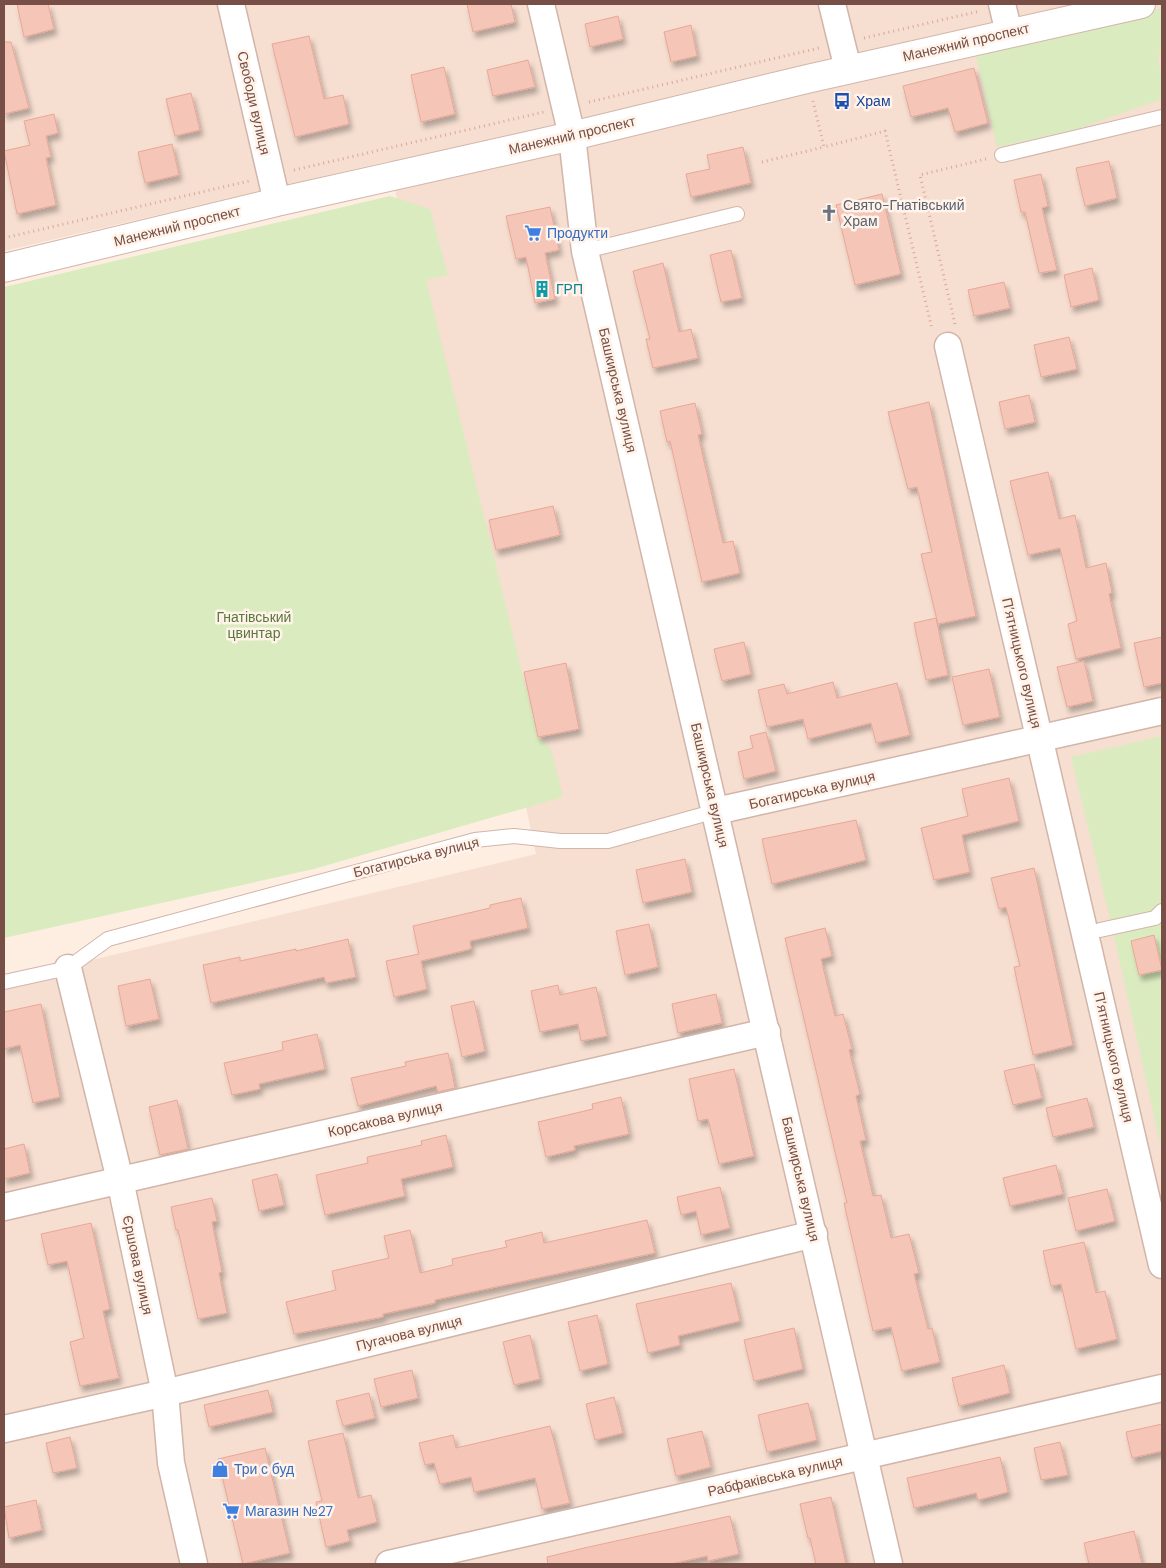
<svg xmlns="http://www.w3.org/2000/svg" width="1166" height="1568" font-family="'DM Sans',sans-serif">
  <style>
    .residential { fill: #f6ded0 }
    .green { fill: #daecbf }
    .building { fill: #f5c5b7; stroke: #e9a797; filter: url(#shadow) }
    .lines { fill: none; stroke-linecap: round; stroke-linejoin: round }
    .service-casing { stroke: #d2b5aa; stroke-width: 16 }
    .minor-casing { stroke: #d2b5aa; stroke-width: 29 }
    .tertiary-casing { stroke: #d2b5aa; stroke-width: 30 }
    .path { stroke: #daa79b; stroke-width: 3; stroke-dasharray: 1 4; stroke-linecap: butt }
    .service { stroke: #fff; stroke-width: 14 }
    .minor { stroke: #fff; stroke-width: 26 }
    .tertiary { stroke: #fff; stroke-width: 28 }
    .labels { text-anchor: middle; stroke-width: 5; stroke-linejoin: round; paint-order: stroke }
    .street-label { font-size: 14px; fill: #774f46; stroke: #fff3ea }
    .transit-label { font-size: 14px; fill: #164399; stroke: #fff3ea; text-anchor: start }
    .worship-label { font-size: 14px; fill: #5b616d; stroke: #fff3ea; text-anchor: start }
    .shop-label { font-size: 14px; fill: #366cbe; stroke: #fff3ea; text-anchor: start }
    .culture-label { font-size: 14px; fill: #0d838f; stroke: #fff3ea; text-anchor: start }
    .park-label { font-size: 14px; fill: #58783b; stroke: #fff3ea }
  </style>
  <defs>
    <filter id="shadow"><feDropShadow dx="3" dy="5.5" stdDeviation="2.5" flood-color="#0004"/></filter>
  </defs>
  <rect width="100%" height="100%" fill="#feeee2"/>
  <polygon class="residential" points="4,4 1162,4 1162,1564 4,1564 4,981 536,854 389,161 4,251"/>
  <g class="green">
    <polygon points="1162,8 1162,48 1158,58 1162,79 1162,99 1077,129 997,147 975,51"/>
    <polygon points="390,196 430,209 448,275 426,280 538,737 551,749 563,797 314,869 4,938 4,287"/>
    <polygon points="1162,736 1162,1152 1112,927 1071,757"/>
  </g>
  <g class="building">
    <polygon points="17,4 48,4 54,29 24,37"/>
    <polygon points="467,4 511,4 515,22 473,32"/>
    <polygon points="618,16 623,39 590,47 585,24"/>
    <polygon points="691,25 697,56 671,62 664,32"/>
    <polygon points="309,36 324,99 343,95 349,124 295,137 272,44"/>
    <polygon points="4,42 11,42 29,108 4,114"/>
    <polygon points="528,60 535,87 493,96 487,70"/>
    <polygon points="444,67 455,114 421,122 411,75"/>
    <polygon points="974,68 988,123 955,132 948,108 911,117 903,86"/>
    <polygon points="191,93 200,130 175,136 166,99"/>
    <polygon points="54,114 58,133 46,136 51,157 46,158 56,205 17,214 4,151 30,145 24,121"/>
    <polygon points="172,144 179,175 145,183 138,152"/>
    <polygon points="743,147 751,183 691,197 686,174 710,169 707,155"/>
    <polygon points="1109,161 1117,198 1085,206 1076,168"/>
    <polygon points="1041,174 1048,206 1042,208 1057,270 1039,273 1025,212 1021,212 1014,180"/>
    <polygon points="882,194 901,274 855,285 836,205"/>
    <polygon points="550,207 559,250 545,253 555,299 535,303 526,257 516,259 506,216"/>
    <polygon points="731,250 742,298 721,302 710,255"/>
    <polygon points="663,263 679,332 691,329 698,358 653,368 646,339 650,339 633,271"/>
    <polygon points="1092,268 1099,300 1071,307 1064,275"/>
    <polygon points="1004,282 1010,308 974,316 968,290"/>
    <polygon points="1069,337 1077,369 1041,377 1034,345"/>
    <polygon points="1029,395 1035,422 1005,429 999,402"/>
    <polygon points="929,402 976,616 938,624 921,554 932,552 917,487 908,489 888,412"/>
    <polygon points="695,403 702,434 698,435 723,543 733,541 740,573 702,582 670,441 667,442 660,411"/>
    <polygon points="1048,472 1059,519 1075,515 1086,568 1106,563 1112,593 1109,594 1121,648 1076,659 1068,624 1077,621 1060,548 1028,555 1010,481"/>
    <polygon points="553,506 560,535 496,550 489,520"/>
    <polygon points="936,618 948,675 926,680 914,623"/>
    <polygon points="1162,637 1162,683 1144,687 1134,643"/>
    <polygon points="744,642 751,674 722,681 714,649"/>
    <polygon points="1084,661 1093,701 1067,707 1057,667"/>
    <polygon points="566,663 579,729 538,737 524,672"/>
    <polygon points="989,669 1000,717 963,725 952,677"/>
    <polygon points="833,682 837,698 897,683 910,735 876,743 871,723 808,739 803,719 767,727 758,690 784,684 787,694"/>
    <polygon points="766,732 776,771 744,779 738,752 753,748 750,736"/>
    <polygon points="1009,778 1019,821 962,835 970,872 934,880 921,828 968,816 962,789"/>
    <polygon points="856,820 866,860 772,884 762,839"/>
    <polygon points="685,859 692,892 643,903 636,870"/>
    <polygon points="1034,868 1073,1045 1033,1055 1014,967 1020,966 1006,907 999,909 991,878"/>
    <polygon points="521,898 528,928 470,941 471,949 421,961 427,989 394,997 386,961 419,954 413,926 490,908 490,905"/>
    <polygon points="649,924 658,967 625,975 616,931"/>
    <polygon points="825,928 832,956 821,959 835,1016 843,1014 852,1049 849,1050 860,1094 856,1096 866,1140 860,1141 873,1196 881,1195 891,1238 909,1234 919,1273 914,1274 928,1329 932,1328 940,1362 902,1371 891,1327 873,1331 844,1203 847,1203 785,938"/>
    <polygon points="1154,935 1162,970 1139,975 1131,941"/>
    <polygon points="348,939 356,977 326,983 324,977 211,1003 203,965 240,957 240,961 296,949 296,951"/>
    <polygon points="150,979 159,1019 126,1026 118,986"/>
    <polygon points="558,985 560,995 596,987 607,1036 581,1041 578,1024 540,1032 531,991"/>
    <polygon points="716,994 722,1023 678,1033 672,1004"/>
    <polygon points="474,1001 485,1051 462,1057 451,1006"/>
    <polygon points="41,1004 60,1097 33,1103 20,1045 4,1049 4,1012"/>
    <polygon points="317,1034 325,1069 259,1084 260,1089 232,1095 224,1063 283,1050 282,1042"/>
    <polygon points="448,1053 455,1088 438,1092 436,1086 358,1106 351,1078 406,1066 405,1062"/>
    <polygon points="1034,1064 1042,1098 1013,1105 1004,1071"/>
    <polygon points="734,1069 754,1156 719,1164 708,1119 698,1121 689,1079"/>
    <polygon points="621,1097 629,1134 574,1146 575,1150 546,1157 538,1122 593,1109 592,1104"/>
    <polygon points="1087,1098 1094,1127 1053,1137 1046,1108"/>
    <polygon points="177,1100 188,1149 160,1155 149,1107"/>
    <polygon points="446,1135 453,1167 401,1179 405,1196 325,1215 316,1175 368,1163 367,1157 422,1145 421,1141"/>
    <polygon points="24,1144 30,1173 4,1179 4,1149"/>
    <polygon points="1056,1165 1063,1194 1010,1206 1003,1178"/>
    <polygon points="277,1174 284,1205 259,1211 252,1180"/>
    <polygon points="720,1187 730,1228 701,1235 696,1211 681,1215 677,1197"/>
    <polygon points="1107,1189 1115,1221 1076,1231 1068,1198"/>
    <polygon points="212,1198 217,1221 212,1222 222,1272 219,1273 227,1313 198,1319 178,1230 176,1230 171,1207"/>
    <polygon points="647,1220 655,1253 435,1300 435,1303 383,1314 383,1317 294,1334 286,1302 336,1290 332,1271 389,1258 384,1236 410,1230 420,1273 453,1265 452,1259 507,1247 505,1241 542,1232 544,1243"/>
    <polygon points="91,1223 110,1309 103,1311 119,1378 80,1386 70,1342 84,1338 67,1261 48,1265 41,1234"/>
    <polygon points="1084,1242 1096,1293 1105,1291 1117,1339 1076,1349 1061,1284 1051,1286 1043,1251"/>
    <polygon points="731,1283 740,1321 678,1336 680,1345 648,1353 636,1304"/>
    <polygon points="597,1315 608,1364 580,1371 568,1322"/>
    <polygon points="794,1328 803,1369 754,1381 744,1340"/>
    <polygon points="530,1335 540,1379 514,1385 503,1342"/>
    <polygon points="1004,1365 1010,1393 959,1406 952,1378"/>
    <polygon points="412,1370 418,1398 381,1407 374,1379"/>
    <polygon points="268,1390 273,1412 209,1427 204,1405"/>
    <polygon points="369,1393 375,1418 343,1426 336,1401"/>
    <polygon points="614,1397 623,1433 595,1440 586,1404"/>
    <polygon points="808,1403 817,1440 767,1452 758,1415"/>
    <polygon points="1162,1424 1162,1451 1132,1458 1126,1432"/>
    <polygon points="550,1426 570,1503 542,1509 535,1478 474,1492 471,1477 440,1484 434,1463 425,1465 419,1443 453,1435 456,1448"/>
    <polygon points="702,1431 711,1467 676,1476 667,1439"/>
    <polygon points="343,1433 358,1498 371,1495 377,1522 347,1530 350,1541 326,1547 316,1502 322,1501 308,1441"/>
    <polygon points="70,1437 77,1468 53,1473 46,1443"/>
    <polygon points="1060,1442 1068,1475 1041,1480 1034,1448"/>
    <polygon points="265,1448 290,1553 243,1564 218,1459"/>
    <polygon points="1000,1457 1008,1492 978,1500 976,1493 914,1508 907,1478"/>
    <polygon points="831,1497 846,1564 816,1564 810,1538 808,1538 800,1504"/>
    <polygon points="36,1500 42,1530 9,1538 4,1507"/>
    <polygon points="730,1516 739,1554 708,1561 707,1556 671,1564 548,1564 547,1557 584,1548"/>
    <polygon points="1134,1531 1142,1564 1089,1564 1084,1543"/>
  </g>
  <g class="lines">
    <g class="service-casing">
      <g id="service">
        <polyline points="1002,155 1162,117"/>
        <polyline points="585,251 737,214"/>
        <polyline points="1100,930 1155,918 1162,911"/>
        <polyline points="4,982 68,968 108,939 475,840 514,836 560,841 608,841 716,811"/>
      </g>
    </g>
    <g class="minor-casing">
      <g id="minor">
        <polyline points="231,4 277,202"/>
        <polyline points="541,4 572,136 585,251 889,1564"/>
        <polyline points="832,4 848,69"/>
        <polyline points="1002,4 1009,33"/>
        <polyline points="948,346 1162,1265"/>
        <polyline points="716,811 1162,711"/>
        <polyline points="68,968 120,1180 165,1393 171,1463 194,1564"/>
        <polyline points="4,1207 767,1032"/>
        <polyline points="4,1429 165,1393 814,1234"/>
        <polyline points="389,1564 1162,1388"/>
      </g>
    </g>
    <g class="tertiary-casing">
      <polyline id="tertiary" points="4,268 277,202 572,136 807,79 1141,4"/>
    </g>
    <g class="path">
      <polyline points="864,38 980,11"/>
      <polyline points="813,101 824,147 885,131 932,329"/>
      <polyline points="589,102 819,48"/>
      <polyline points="762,162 824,147"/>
      <polyline points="294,170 544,112"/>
      <polyline points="4,238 249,181"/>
      <polyline points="955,324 920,175 986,159"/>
    </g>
    <use href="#service" class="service"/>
    <use href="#minor" class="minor"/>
    <use href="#tertiary" class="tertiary"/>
  </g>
  <defs>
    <g id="bus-bare" transform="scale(1.35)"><path d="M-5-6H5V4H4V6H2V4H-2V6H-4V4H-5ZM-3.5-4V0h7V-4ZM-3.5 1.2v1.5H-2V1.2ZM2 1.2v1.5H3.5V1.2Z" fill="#1a4fb4" stroke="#fff3ea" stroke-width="2.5" paint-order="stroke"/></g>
    <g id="church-bare" transform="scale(1.35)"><path d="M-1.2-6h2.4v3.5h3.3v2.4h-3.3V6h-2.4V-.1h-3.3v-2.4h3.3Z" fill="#6b7280" stroke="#fff3ea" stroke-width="2.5" paint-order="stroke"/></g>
    <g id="supermarket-bare" transform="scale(1.35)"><path d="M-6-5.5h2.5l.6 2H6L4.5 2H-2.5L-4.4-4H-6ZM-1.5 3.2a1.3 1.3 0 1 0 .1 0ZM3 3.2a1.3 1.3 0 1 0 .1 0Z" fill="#3f7fe0" stroke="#fff3ea" stroke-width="2.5" paint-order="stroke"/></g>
    <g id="building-bare" transform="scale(1.35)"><path d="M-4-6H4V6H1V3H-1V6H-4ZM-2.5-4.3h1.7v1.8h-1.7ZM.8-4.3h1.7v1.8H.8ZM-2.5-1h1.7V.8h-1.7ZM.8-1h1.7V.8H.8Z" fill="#0f9aa8" stroke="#fff3ea" stroke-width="2.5" paint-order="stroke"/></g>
    <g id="shop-bare" transform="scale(1.35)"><path d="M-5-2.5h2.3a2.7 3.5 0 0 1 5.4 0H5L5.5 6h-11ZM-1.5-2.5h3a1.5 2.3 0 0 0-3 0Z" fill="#3f7fe0" stroke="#fff3ea" stroke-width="2.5" paint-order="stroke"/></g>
  </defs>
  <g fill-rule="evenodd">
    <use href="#bus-bare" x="842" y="101"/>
    <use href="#church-bare" x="829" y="213"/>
    <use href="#supermarket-bare" x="533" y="233"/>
    <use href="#building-bare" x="542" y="289"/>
    <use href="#shop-bare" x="220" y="1469"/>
    <use href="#supermarket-bare" x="231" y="1511"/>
  </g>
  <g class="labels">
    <g class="street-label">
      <text transform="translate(966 42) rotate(-13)" y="5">Манежний проспект</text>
      <text transform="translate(254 103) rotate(77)" y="5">Свободи вулиця</text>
      <text transform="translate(572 135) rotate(-13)" y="5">Манежний проспект</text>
      <text transform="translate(177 226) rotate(-14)" y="5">Манежний проспект</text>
      <text transform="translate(618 390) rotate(77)" y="5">Башкирська вулиця</text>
      <text transform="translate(1022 663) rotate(77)" y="5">П’ятницького вулиця</text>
      <text transform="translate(710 785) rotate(77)" y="5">Башкирська вулиця</text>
      <text transform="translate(812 790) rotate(-13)" y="5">Богатирська вулиця</text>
      <text transform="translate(416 857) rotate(-14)" y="5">Богатирська вулиця</text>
      <text transform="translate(1114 1057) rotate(77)" y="5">П’ятницького вулиця</text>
      <text transform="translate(385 1119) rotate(-13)" y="5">Корсакова вулиця</text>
      <text transform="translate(801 1179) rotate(77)" y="5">Башкирська вулиця</text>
      <text transform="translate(138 1265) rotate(78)" y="5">Єршова вулиця</text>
      <text transform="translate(409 1333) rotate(-14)" y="5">Пугачова вулиця</text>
      <text transform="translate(775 1476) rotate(-13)" y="5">Рабфаківська вулиця</text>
    </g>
    <g class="transit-label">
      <text x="856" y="106">Храм</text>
    </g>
    <g class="worship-label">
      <text x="843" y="210">Свято-Гнатівський<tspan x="843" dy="16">Храм</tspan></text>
    </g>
    <g class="shop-label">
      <text x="547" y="238">Продукти</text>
      <text x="234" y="1474">Три с буд</text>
      <text x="245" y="1516">Магазин №27</text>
    </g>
    <g class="culture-label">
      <text x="556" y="294">ГРП</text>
    </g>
    <g class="park-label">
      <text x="254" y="622">Гнатівський<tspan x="254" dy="16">цвинтар</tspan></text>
    </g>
  </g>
  <rect width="1166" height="1568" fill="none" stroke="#774f46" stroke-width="10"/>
</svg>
